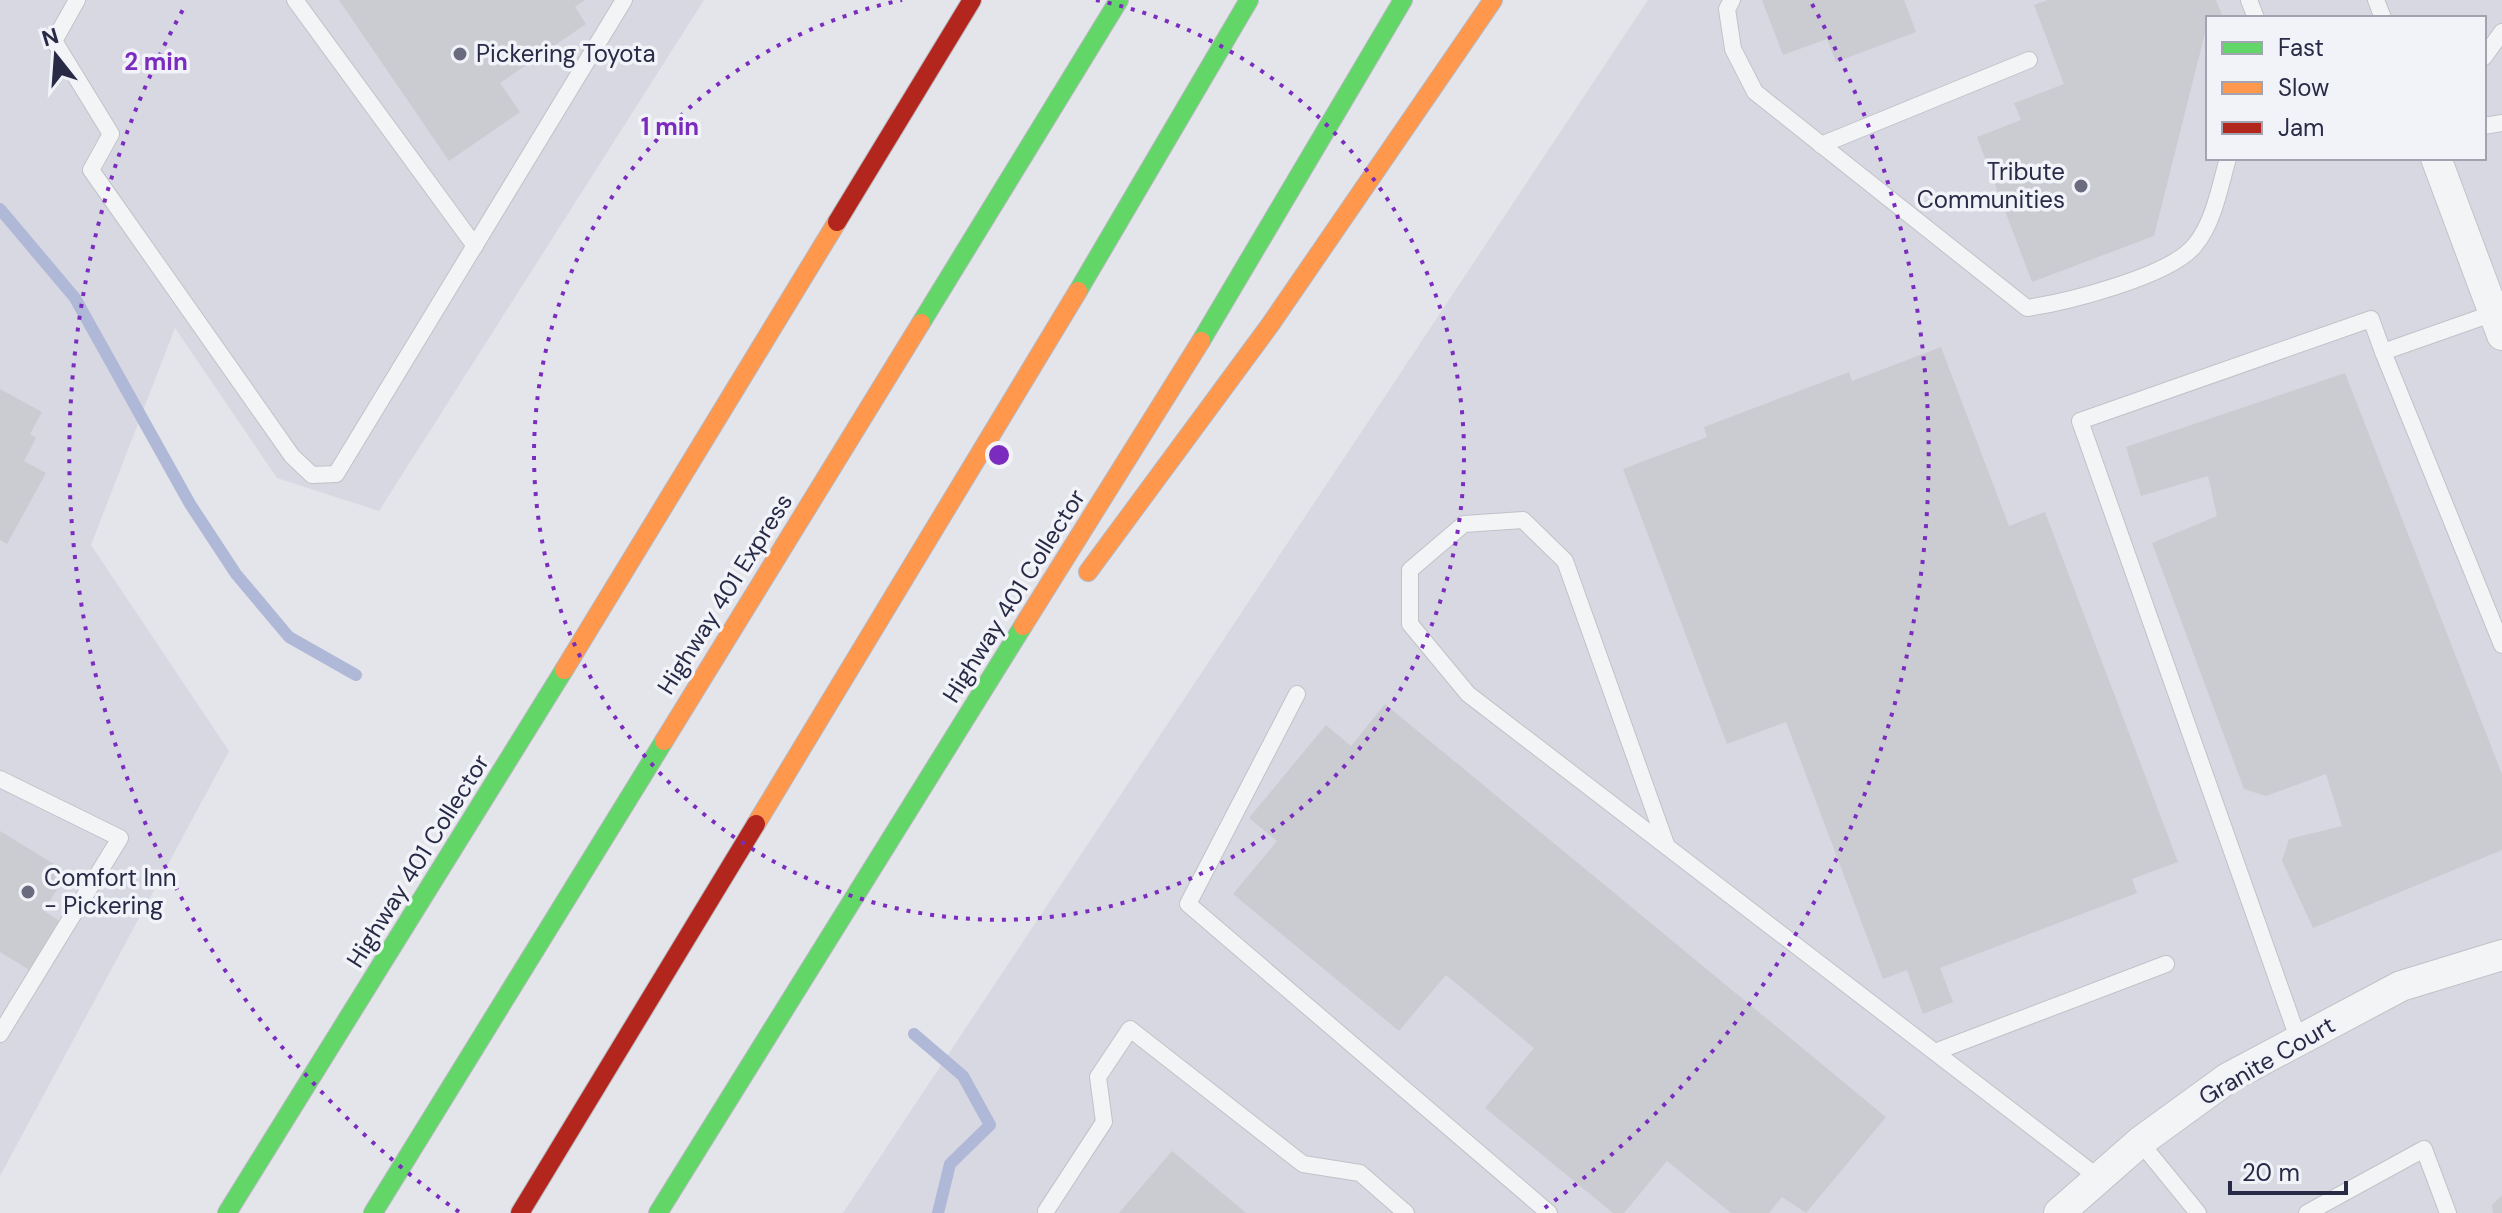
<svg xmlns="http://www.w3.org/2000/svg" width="2502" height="1213" font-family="'DM Sans',sans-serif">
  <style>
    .built { fill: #d7d8e2; fill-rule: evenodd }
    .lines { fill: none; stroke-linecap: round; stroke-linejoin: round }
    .stream { stroke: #b0b8d7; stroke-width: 12 }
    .building { fill: #cbccd2 }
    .lane-casing { stroke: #c1c2c8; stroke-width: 18 }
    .street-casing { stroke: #c1c2c8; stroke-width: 32 }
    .fast-casing { stroke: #b6b7bf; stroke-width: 20 }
    .slow-casing { stroke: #b6b7bf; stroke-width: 20 }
    .jam-casing { stroke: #b6b7bf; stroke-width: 20 }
    .lane { stroke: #f3f4f6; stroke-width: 16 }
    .street { stroke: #f3f4f6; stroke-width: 30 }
    .fast { stroke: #63d668; stroke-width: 18 }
    .slow { stroke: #ff974d; stroke-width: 18 }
    .jam { stroke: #b3261e; stroke-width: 18 }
    .ring { fill: none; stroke: #7b2cbf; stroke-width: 4; stroke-dasharray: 4 8 }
    .poi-dot { fill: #6a6b7f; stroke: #f2f3f9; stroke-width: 3 }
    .labels { text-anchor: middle; stroke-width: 7; stroke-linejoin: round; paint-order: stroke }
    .poi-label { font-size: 24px; fill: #282a46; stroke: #f2f3f9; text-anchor: start }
    .street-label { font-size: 24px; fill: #282a46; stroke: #f2f3f9 }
    .centre { fill: #7b2cbf; stroke: #f2f3f9; stroke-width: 4 }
    .ring-label { font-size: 24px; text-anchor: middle; font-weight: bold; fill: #7b2cbf; stroke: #f2f3f9; stroke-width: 7; stroke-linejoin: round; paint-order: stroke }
  </style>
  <rect width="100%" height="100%" fill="#e4e5ea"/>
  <g class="built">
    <polygon points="0,0 704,0 379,511 277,478 175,328 91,545 229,751 0,1176"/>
    <path d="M1648 0H2502V1213H843ZM2208 18H2484V158H2208Z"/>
  </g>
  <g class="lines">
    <g class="stream">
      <polyline points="0,209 75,298 190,504 236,574 289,637 356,675"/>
      <polyline points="914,1034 963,1076 990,1125 950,1164 938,1213"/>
    </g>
  </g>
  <g class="building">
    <polygon points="339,0 585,0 575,7 586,24 500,83 520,112 449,161"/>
    <polygon points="1762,0 1904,0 1916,32 1836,62 1827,39 1783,55"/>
    <polygon points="2048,0 2216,0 2223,18 2208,18 2208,31 2205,33 2154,236 2032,282 1977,137 2021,120 2014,103 2064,84 2034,5"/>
    <polygon points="1941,347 2009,526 2045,512 2178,862 2132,879 2137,893 1940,968 1953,1002 1923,1014 1907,970 1883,979 1786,722 1727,744 1623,469 1707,437 1704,427 1849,372 1852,381"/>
    <polygon points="2345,373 2502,774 2502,850 2313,928 2282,861 2289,839 2342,826 2326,774 2266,796 2244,789 2152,543 2217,516 2208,476 2141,496 2126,447"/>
    <polygon points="0,389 42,412 30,434 36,438 24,461 46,473 7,544 0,540"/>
    <polygon points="1385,704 1886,1117 1806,1213 1782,1197 1769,1213 1731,1213 1667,1161 1624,1213 1613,1213 1485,1108 1534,1048 1446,975 1399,1031 1233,894 1277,841 1249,818 1326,725 1351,746"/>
    <polygon points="0,831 67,872 44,911 61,922 31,971 0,952"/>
    <polygon points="1172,1151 1246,1213 1119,1213"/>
    <polygon points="2502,1195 2502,1213 2493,1213 2492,1205"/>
  </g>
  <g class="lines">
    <g class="lane-casing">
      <g id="lane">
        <polyline points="77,0 54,41 111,134 91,170 292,456 312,475 336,474 624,0"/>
        <polyline points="295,0 475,246"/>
        <path d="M1732 0 1727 9 1733 49 1755 92 2027 308C2067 302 2171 276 2195 245 2214 222 2220 186 2228 158"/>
        <polyline points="2249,0 2256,18"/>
        <polyline points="2376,0 2383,18"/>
        <polyline points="2484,57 2502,32"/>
        <polyline points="2484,126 2502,123"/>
        <polyline points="1821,145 2029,60"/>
        <polyline points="2383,352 2502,645"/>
        <polyline points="1297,694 1188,904 1549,1213"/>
        <polyline points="0,779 120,838 0,1034"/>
        <polyline points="1667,847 1565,561 1523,520 1464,524 1410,570 1410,624 1468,694 2099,1178"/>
        <polyline points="2299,1041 2080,421 2371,319 2383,352 2494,313"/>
        <polyline points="1935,1052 2166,964"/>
        <polyline points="2140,1142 2198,1213"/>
        <polyline points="1046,1211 1104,1122 1098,1077 1130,1029 1303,1164 1360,1173 1406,1213"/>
        <polyline points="2307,1213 2424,1149 2448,1213"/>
      </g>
    </g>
    <g class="street-casing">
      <g id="street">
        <polyline points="2436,158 2502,335"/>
        <polyline points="2059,1213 2140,1142 2228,1078 2401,986 2502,955"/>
      </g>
    </g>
    <g class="fast-casing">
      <g id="fast">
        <polyline points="1078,291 1249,0"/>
        <polyline points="921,323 1119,0"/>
        <polyline points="1201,341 1403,0"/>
        <polyline points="227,1213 564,670"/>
        <polyline points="373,1213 664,741"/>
        <polyline points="658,1213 1023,626"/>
      </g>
    </g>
    <g class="slow-casing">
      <g id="slow">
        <polyline points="1088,572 1270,325 1493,0"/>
        <polyline points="1023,626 1201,341"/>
        <polyline points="564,670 837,222"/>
        <polyline points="664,741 921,323"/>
        <polyline points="756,824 1078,291"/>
      </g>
    </g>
    <g class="jam-casing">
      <g id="jam">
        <polyline points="837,222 972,0"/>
        <polyline points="520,1213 756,824"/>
      </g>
    </g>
    <use href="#lane" class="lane"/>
    <use href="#street" class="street"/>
    <use href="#fast" class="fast"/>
    <use href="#slow" class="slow"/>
    <use href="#jam" class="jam"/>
  </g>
  <g class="ring">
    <path d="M1096 0A465 465 0 1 1 902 0"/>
    <path d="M459 1212A930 930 0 0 1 186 4M1812 4A930 930 0 0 1 1539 1212"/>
  </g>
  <g class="poi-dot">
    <circle cx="460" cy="54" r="8"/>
    <circle cx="2081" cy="186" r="8"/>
    <circle cx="28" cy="892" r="8"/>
  </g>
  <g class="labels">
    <g class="poi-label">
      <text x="476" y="62">Pickering Toyota</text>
      <text x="2065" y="180" text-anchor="end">Tribute<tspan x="2065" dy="28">Communities</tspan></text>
      <text x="44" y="886">Comfort Inn<tspan x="44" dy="28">- Pickering</tspan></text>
    </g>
    <g class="street-label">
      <text transform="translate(725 594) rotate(-58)" y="8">Highway 401 Express</text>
      <text transform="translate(1014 596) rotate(-58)" y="8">Highway 401 Collector</text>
      <text transform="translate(418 861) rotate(-58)" y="8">Highway 401 Collector</text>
      <text transform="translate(2267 1061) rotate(-30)" y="8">Granite Court</text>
    </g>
  </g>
  <circle cx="999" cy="455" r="12" class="centre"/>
  <g class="ring-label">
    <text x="156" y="70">2 min</text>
    <text x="670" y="135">1 min</text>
  </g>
  <rect x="2206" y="16" width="280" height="144" fill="#f2f3f9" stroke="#a1a3b1" stroke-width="2"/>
  <rect x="2222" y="42" width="40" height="12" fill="#63d668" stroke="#a1a3b1" stroke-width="2"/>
  <text x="2278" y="56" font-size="24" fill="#282a46">Fast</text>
  <rect x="2222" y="82" width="40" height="12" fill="#ff974d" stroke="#a1a3b1" stroke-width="2"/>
  <text x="2278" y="96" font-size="24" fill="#282a46">Slow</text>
  <rect x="2222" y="122" width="40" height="12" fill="#b3261e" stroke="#a1a3b1" stroke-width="2"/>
  <text x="2278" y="136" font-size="24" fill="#282a46">Jam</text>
  <g transform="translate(56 56) rotate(343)" stroke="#f2f3f9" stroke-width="6" paint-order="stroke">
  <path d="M0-6L14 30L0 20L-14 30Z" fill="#282a46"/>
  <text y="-12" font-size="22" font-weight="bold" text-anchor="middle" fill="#282a46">N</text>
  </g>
  <path d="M2230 1181v12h116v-12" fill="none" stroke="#282a46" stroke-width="4"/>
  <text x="2242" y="1181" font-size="24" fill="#282a46" stroke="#f2f3f9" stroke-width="6" paint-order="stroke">20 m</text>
</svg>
